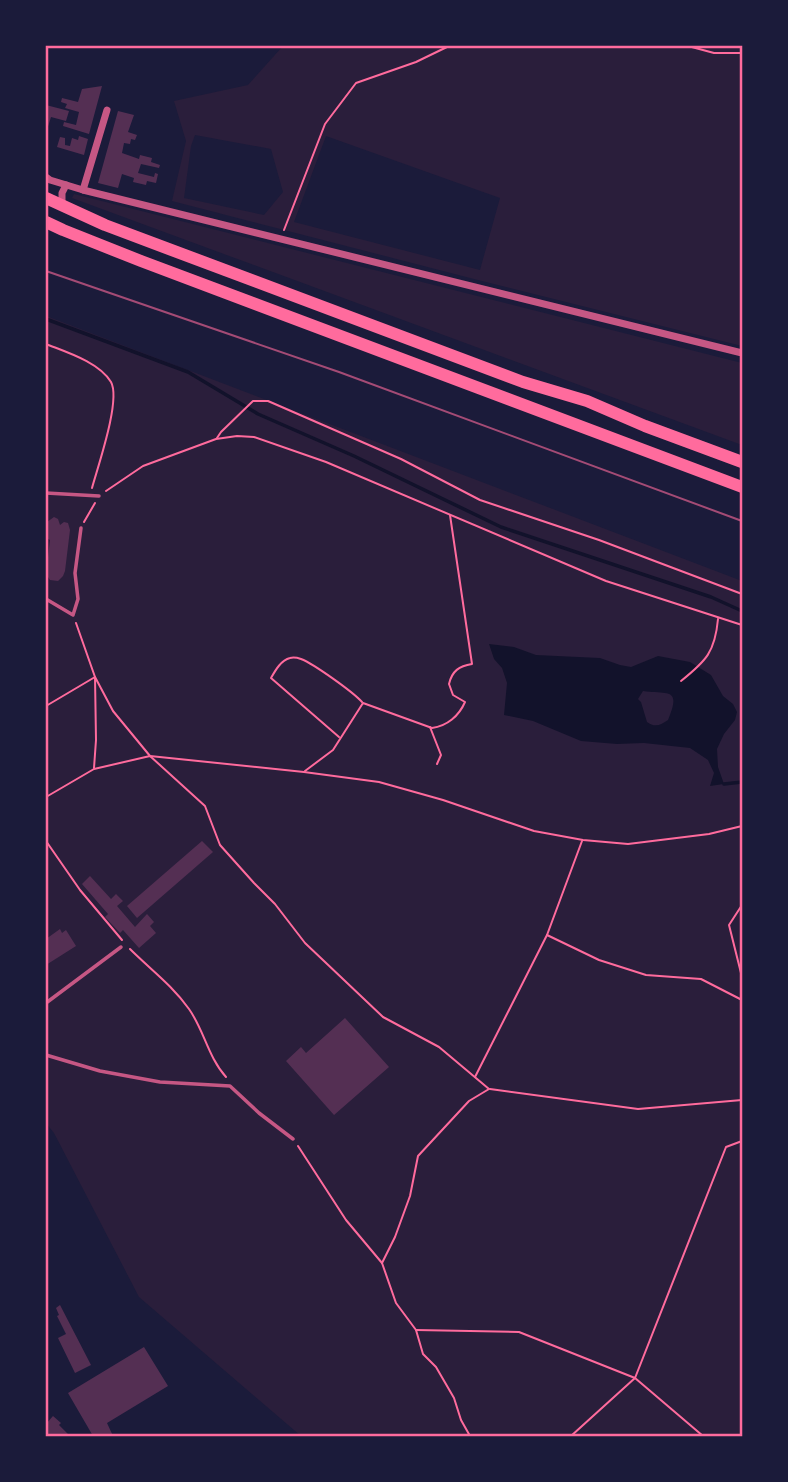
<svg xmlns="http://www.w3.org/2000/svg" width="788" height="1482" font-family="Commissioner,sans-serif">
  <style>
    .green { fill: #2a1e3b; fill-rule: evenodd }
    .water { fill: #12122b; fill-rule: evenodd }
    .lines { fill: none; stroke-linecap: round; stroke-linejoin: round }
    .stream { stroke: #12122b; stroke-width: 3.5 }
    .building { fill: #542f53 }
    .path { stroke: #ff6b9d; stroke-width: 2 }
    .service { stroke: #c65784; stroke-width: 3.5 }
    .minor { stroke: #c65784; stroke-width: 7 }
    .trunk { stroke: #ff6b9d; stroke-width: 12 }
    .tram { stroke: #a44b75; stroke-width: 2 }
    .neatline { fill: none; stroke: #ff6b9d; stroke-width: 2.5 }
  </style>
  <rect width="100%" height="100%" fill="#1b1b3a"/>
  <g class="green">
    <path d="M283 46H742V346L478 280 172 201 186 141 174 101 248 85ZM195 135 271 149 283 192 264 215 184 198 191 146ZM326 136 500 198 480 270 294 222Z"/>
    <polygon points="74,194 742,363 742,445 72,198"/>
    <polygon points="46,316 742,581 742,1436 301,1436 139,1297 54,1133 46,1123"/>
  </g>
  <path class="water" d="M489 644 514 647 536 655 600 658 620 665 631 667 658 656 690 662 711 675 723 696 733 704 737 712 735 720 724 734 717 749 718 767 724 784 710 786 714 773 708 760 690 748 644 743 617 744 581 741 533 721 504 715 507 683 502 668 494 659ZM643 691C667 695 682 686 668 720 661 725 655 728 647 722L641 702 638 699Z"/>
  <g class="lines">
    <g class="stream">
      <polyline points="46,319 188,372 258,414 354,456 501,527 711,597 742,611"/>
      <polyline points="724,784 742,782"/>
    </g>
  </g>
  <g class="building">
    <polygon points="102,86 89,134 63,126 64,122 76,125 79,112 65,108 67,104 61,102 62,98 78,102 82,89"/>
    <polygon points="46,105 69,111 66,121 51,117 46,133"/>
    <polygon points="118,111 134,115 128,132 137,135 135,140 131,139 130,144 124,143 122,153 139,159 140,155 152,158 151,162 160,165 159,168 141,164 138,173 154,177 155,173 158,174 156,183 147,181 146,185 133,182 134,178 122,174 118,188 98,183"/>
    <polygon points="79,136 88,139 84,155 57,147 60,137 65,138 65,145 70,146 72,138 78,140"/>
    <polygon points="54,517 58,519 60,525 64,522 68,523 70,530 65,571 63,576 58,581 50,580 46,574 50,540 46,538 46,521 47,522"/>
    <polygon points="202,841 213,852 137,918 127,906"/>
    <polygon points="90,876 111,899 116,894 123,901 117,906 135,927 147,914 154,922 150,926 156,933 139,948 123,930 120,933 105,917 108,914 82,884"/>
    <polygon points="60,929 62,933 66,930 76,946 46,965 46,939"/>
    <polygon points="345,1018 389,1067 334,1115 286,1061 301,1047 306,1053"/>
    <polygon points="60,1305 91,1365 75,1373 58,1338 66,1334 57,1316 59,1315 56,1308"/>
    <polygon points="144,1347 168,1386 107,1423 113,1436 93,1436 68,1393"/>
    <polygon points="53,1416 61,1423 59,1425 70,1436 46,1436 46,1424"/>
  </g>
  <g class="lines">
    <g class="path">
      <polyline points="688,46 714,53 742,53"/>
      <polyline points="284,230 325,124 356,83 416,62 449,46"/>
      <path d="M46 344C66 352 99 362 111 382 121 400 98 466 92 488"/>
      <polyline points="217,438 221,432 253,401 268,401 401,459 480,500 599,540 742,594"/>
      <polyline points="106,491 143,466 216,439 237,436 254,437 326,462 606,581 742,625"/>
      <polyline points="84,522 95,503"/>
      <polyline points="76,623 95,677 96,740 94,768"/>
      <path d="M681 681C706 661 715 652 718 619"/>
      <polyline points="46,706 95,677 113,711 150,756 205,806 220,845 254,883 275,904 305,943 383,1017 439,1047 489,1089 469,1101 418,1156 410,1196 395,1237 382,1263"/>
      <polyline points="430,727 441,755 437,764"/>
      <path d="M339 737 271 678C275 671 281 660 290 658 294 657 298 658 301 659 314 664 353 692 362 702"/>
      <path d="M305 771 333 750 363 703 432 728C447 726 459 716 465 702L453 695 449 684C452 671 459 666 472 664L450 515"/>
      <polyline points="46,797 94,769 150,756 304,772 379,782 443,800 534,831 583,840 628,844 709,834 742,826"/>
      <polyline points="46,841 80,890 122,940"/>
      <polyline points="742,905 729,925 742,977"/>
      <polyline points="547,935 599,960 646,975 701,979 742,1000"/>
      <path d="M130 949C150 969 172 985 189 1009 204 1030 208 1057 226 1077"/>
      <polyline points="475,1077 547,935 582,841"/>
      <polyline points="490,1089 638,1109 742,1100"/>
      <polyline points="298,1146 346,1220 382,1263 396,1303 416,1330 423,1354 436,1367 454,1398 461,1420 470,1436"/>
      <polyline points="416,1330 519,1332 635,1378 726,1147 742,1141"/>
      <polyline points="571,1436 635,1378 703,1436"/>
    </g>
    <g class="service">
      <polyline points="46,493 99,496"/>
      <polyline points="46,599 73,615 78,599 75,573 81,528"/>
      <polyline points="46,1003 121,947"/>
      <polyline points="46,1055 100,1071 160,1082 230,1086 259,1113 293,1139"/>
    </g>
    <g class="minor">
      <polyline points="46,177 50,180 83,190 742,353"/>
      <polyline points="83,190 107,110"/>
      <polyline points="62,205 62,193 66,185"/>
    </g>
    <g class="trunk">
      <polyline points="46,198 105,225 523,382 587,401 645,426 742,462"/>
      <polyline points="46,222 63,230 141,261 742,487"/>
    </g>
    <polyline class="tram" points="46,271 339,372 742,521"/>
  </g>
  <rect width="788" height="1482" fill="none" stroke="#1b1b3a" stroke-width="94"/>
  <rect x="47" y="47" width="694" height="1388" class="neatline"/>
</svg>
